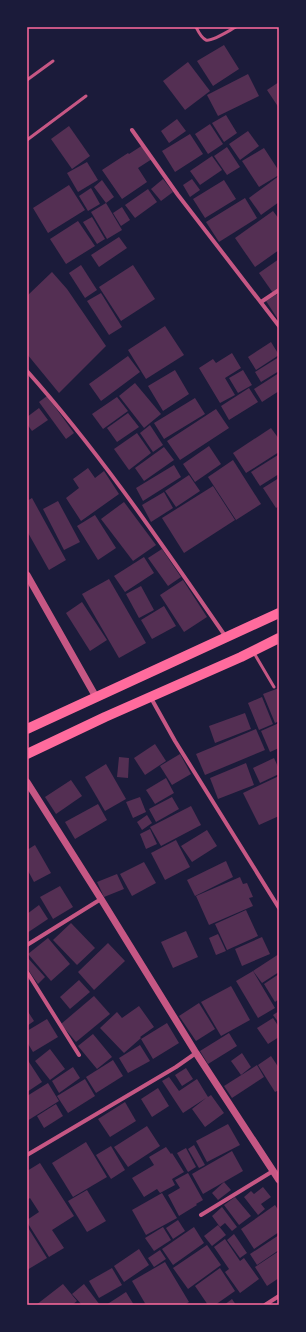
<svg xmlns="http://www.w3.org/2000/svg" width="306" height="1332" font-family="'Sofia Sans Condensed',sans-serif">
  <style>
    .building { fill: #542f53 }
    .lines { fill: none; stroke-linecap: round; stroke-linejoin: round }
    .service { stroke: #c65784; stroke-width: 3 }
    .minor { stroke: #c65784; stroke-width: 4 }
    .tertiary { stroke: #c65784; stroke-width: 7 }
    .primary { stroke: #ff6b9d; stroke-width: 10 }
    .neatline { fill: none; stroke: #ff6b9d; stroke-width: 1.5 }
  </style>
  <rect width="100%" height="100%" fill="#1b1b3a"/>
  <g class="building">
    <polygon points="224,45 239,69 213,86 197,61"/>
    <polygon points="188,62 210,91 185,110 163,81"/>
    <polygon points="248,74 259,96 218,116 207,95"/>
    <polygon points="279,82 279,108 267,90"/>
    <polygon points="226,115 237,133 224,142 212,123"/>
    <polygon points="177,119 186,131 169,143 161,131"/>
    <polygon points="210,124 223,144 208,154 195,134"/>
    <polygon points="69,126 90,156 72,169 51,139"/>
    <polygon points="248,131 259,146 240,160 229,144"/>
    <polygon points="190,134 203,154 175,172 162,151"/>
    <polygon points="143,145 152,159 138,168 147,182 122,199 102,170 128,153 129,154"/>
    <polygon points="227,147 240,167 227,175 214,156"/>
    <polygon points="264,148 279,171 279,175 259,187 242,161"/>
    <polygon points="212,156 222,170 200,185 190,171"/>
    <polygon points="87,162 98,180 78,192 67,173"/>
    <polygon points="279,176 279,202 261,215 249,198"/>
    <polygon points="163,179 173,192 161,201 151,189"/>
    <polygon points="192,179 200,190 190,197 183,185"/>
    <polygon points="102,180 114,197 106,203 94,187"/>
    <polygon points="224,180 236,199 205,218 193,199"/>
    <polygon points="69,185 85,210 48,233 33,208"/>
    <polygon points="91,188 100,204 88,211 79,196"/>
    <polygon points="148,189 157,202 135,218 125,205"/>
    <polygon points="245,198 257,218 219,242 206,222"/>
    <polygon points="106,203 122,230 107,239 91,212"/>
    <polygon points="122,207 130,220 121,226 113,213"/>
    <polygon points="273,211 279,219 279,250 255,267 235,238"/>
    <polygon points="92,217 105,239 97,244 83,222"/>
    <polygon points="78,221 95,246 66,264 50,239"/>
    <polygon points="119,237 127,248 99,267 91,255"/>
    <polygon points="279,259 279,289 273,293 259,273"/>
    <polygon points="81,265 97,290 85,298 69,273"/>
    <polygon points="133,265 155,299 121,321 99,287"/>
    <polygon points="52,272 67,289 106,346 59,393 27,354 27,296"/>
    <polygon points="101,293 122,327 109,335 87,301"/>
    <polygon points="279,293 279,321 266,301"/>
    <polygon points="165,326 184,355 146,379 128,350"/>
    <polygon points="271,342 279,355 256,370 248,357"/>
    <polygon points="232,353 241,368 225,378 235,395 220,403 199,368 213,359 216,363"/>
    <polygon points="128,356 140,372 101,401 89,384"/>
    <polygon points="279,357 279,371 261,382 255,372"/>
    <polygon points="175,370 189,394 163,411 148,386"/>
    <polygon points="243,370 252,385 238,393 229,378"/>
    <polygon points="279,373 279,391 262,402 254,389"/>
    <polygon points="135,383 161,414 144,428 119,396"/>
    <polygon points="249,388 258,402 229,420 221,406"/>
    <polygon points="47,396 74,433 66,439 39,402"/>
    <polygon points="117,397 128,411 103,429 92,414"/>
    <polygon points="195,398 205,414 164,439 154,423"/>
    <polygon points="39,408 48,420 32,431 27,424 27,417"/>
    <polygon points="216,409 229,428 180,460 167,441"/>
    <polygon points="128,413 139,427 117,442 107,428"/>
    <polygon points="150,425 163,445 153,452 140,433"/>
    <polygon points="271,428 279,439 279,452 246,473 233,453"/>
    <polygon points="137,433 151,453 129,470 114,449"/>
    <polygon points="209,446 221,464 195,482 183,464"/>
    <polygon points="164,447 174,460 144,481 135,468"/>
    <polygon points="278,455 279,458 279,474 260,486 251,472"/>
    <polygon points="233,460 261,504 236,520 208,477"/>
    <polygon points="174,465 181,477 143,501 136,488"/>
    <polygon points="88,468 95,478 104,471 119,494 81,521 66,498 79,488 73,479"/>
    <polygon points="189,475 200,491 176,507 165,491"/>
    <polygon points="279,478 279,506 276,508 263,488"/>
    <polygon points="213,486 235,520 184,553 162,518"/>
    <polygon points="164,492 173,508 151,522 142,505"/>
    <polygon points="32,498 66,560 49,570 27,531 27,501"/>
    <polygon points="58,501 80,542 64,550 43,509"/>
    <polygon points="124,502 156,545 133,561 101,519"/>
    <polygon points="95,515 116,548 98,560 77,526"/>
    <polygon points="162,549 181,577 168,586 148,558"/>
    <polygon points="144,557 154,573 125,592 114,576"/>
    <polygon points="109,579 146,643 119,658 82,594"/>
    <polygon points="183,580 207,617 184,632 160,595"/>
    <polygon points="141,586 154,610 139,618 126,594"/>
    <polygon points="82,602 107,640 90,651 66,613"/>
    <polygon points="164,606 176,626 152,639 141,620"/>
    <polygon points="279,688 279,721 275,723 263,694"/>
    <polygon points="262,697 273,724 259,730 248,703"/>
    <polygon points="245,713 251,729 215,743 209,726"/>
    <polygon points="279,723 279,748 270,752 261,731"/>
    <polygon points="256,729 265,750 205,775 196,754"/>
    <polygon points="155,744 166,761 145,775 134,758"/>
    <polygon points="180,754 191,774 172,785 160,766"/>
    <polygon points="119,757 129,758 128,778 117,777"/>
    <polygon points="274,758 279,769 279,774 260,783 253,768"/>
    <polygon points="246,763 254,785 218,799 210,778"/>
    <polygon points="106,764 126,799 105,811 85,777"/>
    <polygon points="279,776 279,816 259,825 243,793"/>
    <polygon points="166,778 174,793 155,804 146,790"/>
    <polygon points="71,780 82,796 56,814 45,797"/>
    <polygon points="140,797 146,812 133,818 126,802"/>
    <polygon points="172,797 179,809 156,822 149,809"/>
    <polygon points="98,804 107,820 75,839 65,822"/>
    <polygon points="191,806 201,825 161,846 150,827"/>
    <polygon points="147,815 152,823 142,830 137,822"/>
    <polygon points="150,829 157,844 146,849 140,834"/>
    <polygon points="207,830 217,846 192,862 181,846"/>
    <polygon points="176,840 190,867 165,880 151,853"/>
    <polygon points="35,845 51,873 34,882 27,869 27,850"/>
    <polygon points="226,861 233,877 195,896 187,880"/>
    <polygon points="144,862 156,883 132,896 120,874"/>
    <polygon points="117,874 124,889 104,897 97,882"/>
    <polygon points="240,877 243,884 247,883 253,897 249,898 253,906 209,925 196,896"/>
    <polygon points="60,886 73,907 53,919 40,897"/>
    <polygon points="39,905 48,919 27,933 27,914"/>
    <polygon points="246,910 258,936 227,950 215,924"/>
    <polygon points="71,923 95,948 77,965 53,940"/>
    <polygon points="186,931 198,957 173,968 161,942"/>
    <polygon points="218,934 226,951 216,955 209,938"/>
    <polygon points="262,937 270,954 242,966 235,949"/>
    <polygon points="48,938 70,964 51,981 28,954"/>
    <polygon points="108,943 125,961 94,990 78,972"/>
    <polygon points="279,954 279,972 262,983 253,971"/>
    <polygon points="27,957 45,977 38,984 27,968"/>
    <polygon points="253,971 275,1008 258,1018 236,981"/>
    <polygon points="279,974 279,999 275,1002 264,984"/>
    <polygon points="79,980 90,992 70,1009 60,997"/>
    <polygon points="231,986 250,1020 221,1036 201,1002"/>
    <polygon points="94,996 110,1014 76,1042 61,1024"/>
    <polygon points="199,1003 215,1029 196,1041 179,1016"/>
    <polygon points="139,1006 154,1027 140,1037 141,1038 124,1053 100,1028 117,1012 122,1018"/>
    <polygon points="27,1010 34,1021 27,1026"/>
    <polygon points="279,1011 279,1023 273,1015"/>
    <polygon points="273,1018 279,1027 279,1037 268,1044 257,1028"/>
    <polygon points="47,1019 58,1037 33,1052 27,1042 27,1031"/>
    <polygon points="167,1023 179,1043 153,1059 141,1039"/>
    <polygon points="229,1033 237,1046 208,1064 200,1051"/>
    <polygon points="93,1034 112,1057 97,1069 78,1046"/>
    <polygon points="140,1045 150,1061 128,1073 119,1058"/>
    <polygon points="50,1049 65,1069 50,1080 35,1061"/>
    <polygon points="242,1053 251,1067 241,1075 231,1061"/>
    <polygon points="271,1056 279,1068 279,1090 275,1092 258,1065"/>
    <polygon points="27,1059 42,1082 27,1092"/>
    <polygon points="113,1060 123,1076 96,1093 86,1077"/>
    <polygon points="257,1065 264,1077 232,1098 224,1086"/>
    <polygon points="73,1067 80,1078 59,1093 52,1081"/>
    <polygon points="186,1068 193,1079 182,1086 175,1075"/>
    <polygon points="169,1077 179,1091 197,1079 208,1097 211,1095 224,1113 205,1127 192,1109 206,1098 183,1113 162,1081"/>
    <polygon points="85,1079 95,1096 68,1113 57,1096"/>
    <polygon points="48,1083 59,1101 27,1121 27,1096"/>
    <polygon points="158,1088 169,1106 152,1117 141,1099"/>
    <polygon points="125,1102 136,1121 110,1137 98,1119"/>
    <polygon points="56,1104 63,1116 44,1128 37,1116"/>
    <polygon points="228,1124 240,1145 207,1162 196,1141"/>
    <polygon points="147,1126 160,1146 128,1167 114,1147"/>
    <polygon points="86,1142 107,1177 73,1197 52,1163"/>
    <polygon points="194,1145 205,1165 199,1168 188,1149"/>
    <polygon points="111,1146 125,1170 111,1179 96,1155"/>
    <polygon points="166,1147 171,1154 172,1153 184,1172 172,1179 175,1185 160,1193 157,1189 144,1197 132,1178 154,1165 149,1157"/>
    <polygon points="186,1148 196,1167 188,1172 177,1153"/>
    <polygon points="232,1151 243,1171 203,1194 192,1174"/>
    <polygon points="40,1163 74,1216 52,1230 64,1248 49,1257 27,1222 27,1220 39,1212 30,1198 27,1200 27,1171"/>
    <polygon points="188,1173 203,1200 196,1204 197,1205 179,1216 168,1195 180,1188 175,1180"/>
    <polygon points="224,1182 231,1190 218,1200 212,1193"/>
    <polygon points="263,1187 271,1197 261,1204 265,1209 258,1215 244,1197 251,1191 254,1194"/>
    <polygon points="87,1190 106,1221 87,1232 68,1201"/>
    <polygon points="162,1193 177,1218 146,1235 132,1210"/>
    <polygon points="235,1197 251,1216 239,1225 224,1205"/>
    <polygon points="275,1205 279,1211 279,1232 254,1249 241,1229"/>
    <polygon points="222,1207 237,1227 232,1231 225,1223 220,1227 212,1216"/>
    <polygon points="178,1220 185,1231 173,1239 166,1228"/>
    <polygon points="218,1225 226,1235 212,1246 204,1236"/>
    <polygon points="27,1226 47,1258 27,1270"/>
    <polygon points="163,1227 171,1240 154,1251 145,1238"/>
    <polygon points="194,1227 204,1243 173,1265 162,1249"/>
    <polygon points="234,1234 247,1253 240,1258 227,1240"/>
    <polygon points="279,1235 279,1250 257,1265 250,1254"/>
    <polygon points="225,1239 240,1261 244,1258 259,1279 240,1293 225,1272 229,1269 214,1247"/>
    <polygon points="207,1245 221,1265 188,1289 173,1268"/>
    <polygon points="139,1249 149,1265 124,1282 114,1266"/>
    <polygon points="160,1250 166,1259 154,1267 148,1258"/>
    <polygon points="279,1251 279,1278 267,1286 255,1267"/>
    <polygon points="165,1262 189,1302 184,1305 146,1305 132,1281"/>
    <polygon points="112,1268 122,1285 99,1298 89,1281"/>
    <polygon points="220,1268 235,1291 215,1305 208,1305 195,1286"/>
    <polygon points="63,1284 77,1301 72,1305 36,1305"/>
    <polygon points="84,1284 100,1305 82,1305 72,1294"/>
    <polygon points="126,1292 134,1305 106,1305"/>
    <polygon points="232,1299 236,1305 224,1305"/>
  </g>
  <g class="lines">
    <g class="service">
      <path d="M196 27C198 31 201 38 206 40 212 42 230 30 236 27"/>
      <polyline points="27,80 53,61"/>
      <polyline points="27,140 86,96"/>
      <polyline points="254,653 274,687"/>
    </g>
    <g class="minor">
      <polyline points="132,130 178,195 279,326"/>
      <polyline points="261,302 279,290"/>
      <path d="M27 371C101 454 163 546 226 637"/>
      <polyline points="151,698 175,741 279,908"/>
      <polyline points="27,945 101,899"/>
      <polyline points="27,972 79,1055"/>
      <polyline points="27,1155 176,1067 196,1053"/>
      <polyline points="201,1215 273,1171"/>
      <polyline points="265,1305 279,1296"/>
    </g>
    <g class="tertiary">
      <polyline points="27,575 96,697"/>
      <polyline points="27,782 101,899 196,1053 279,1180"/>
    </g>
    <g class="primary">
      <polyline points="27,729 279,613"/>
      <polyline points="27,754 105,717 241,657 279,638"/>
    </g>
  </g>
  <rect width="306" height="1332" fill="none" stroke="#1b1b3a" stroke-width="56"/>
  <rect x="28" y="28" width="250" height="1276" class="neatline"/>
</svg>
